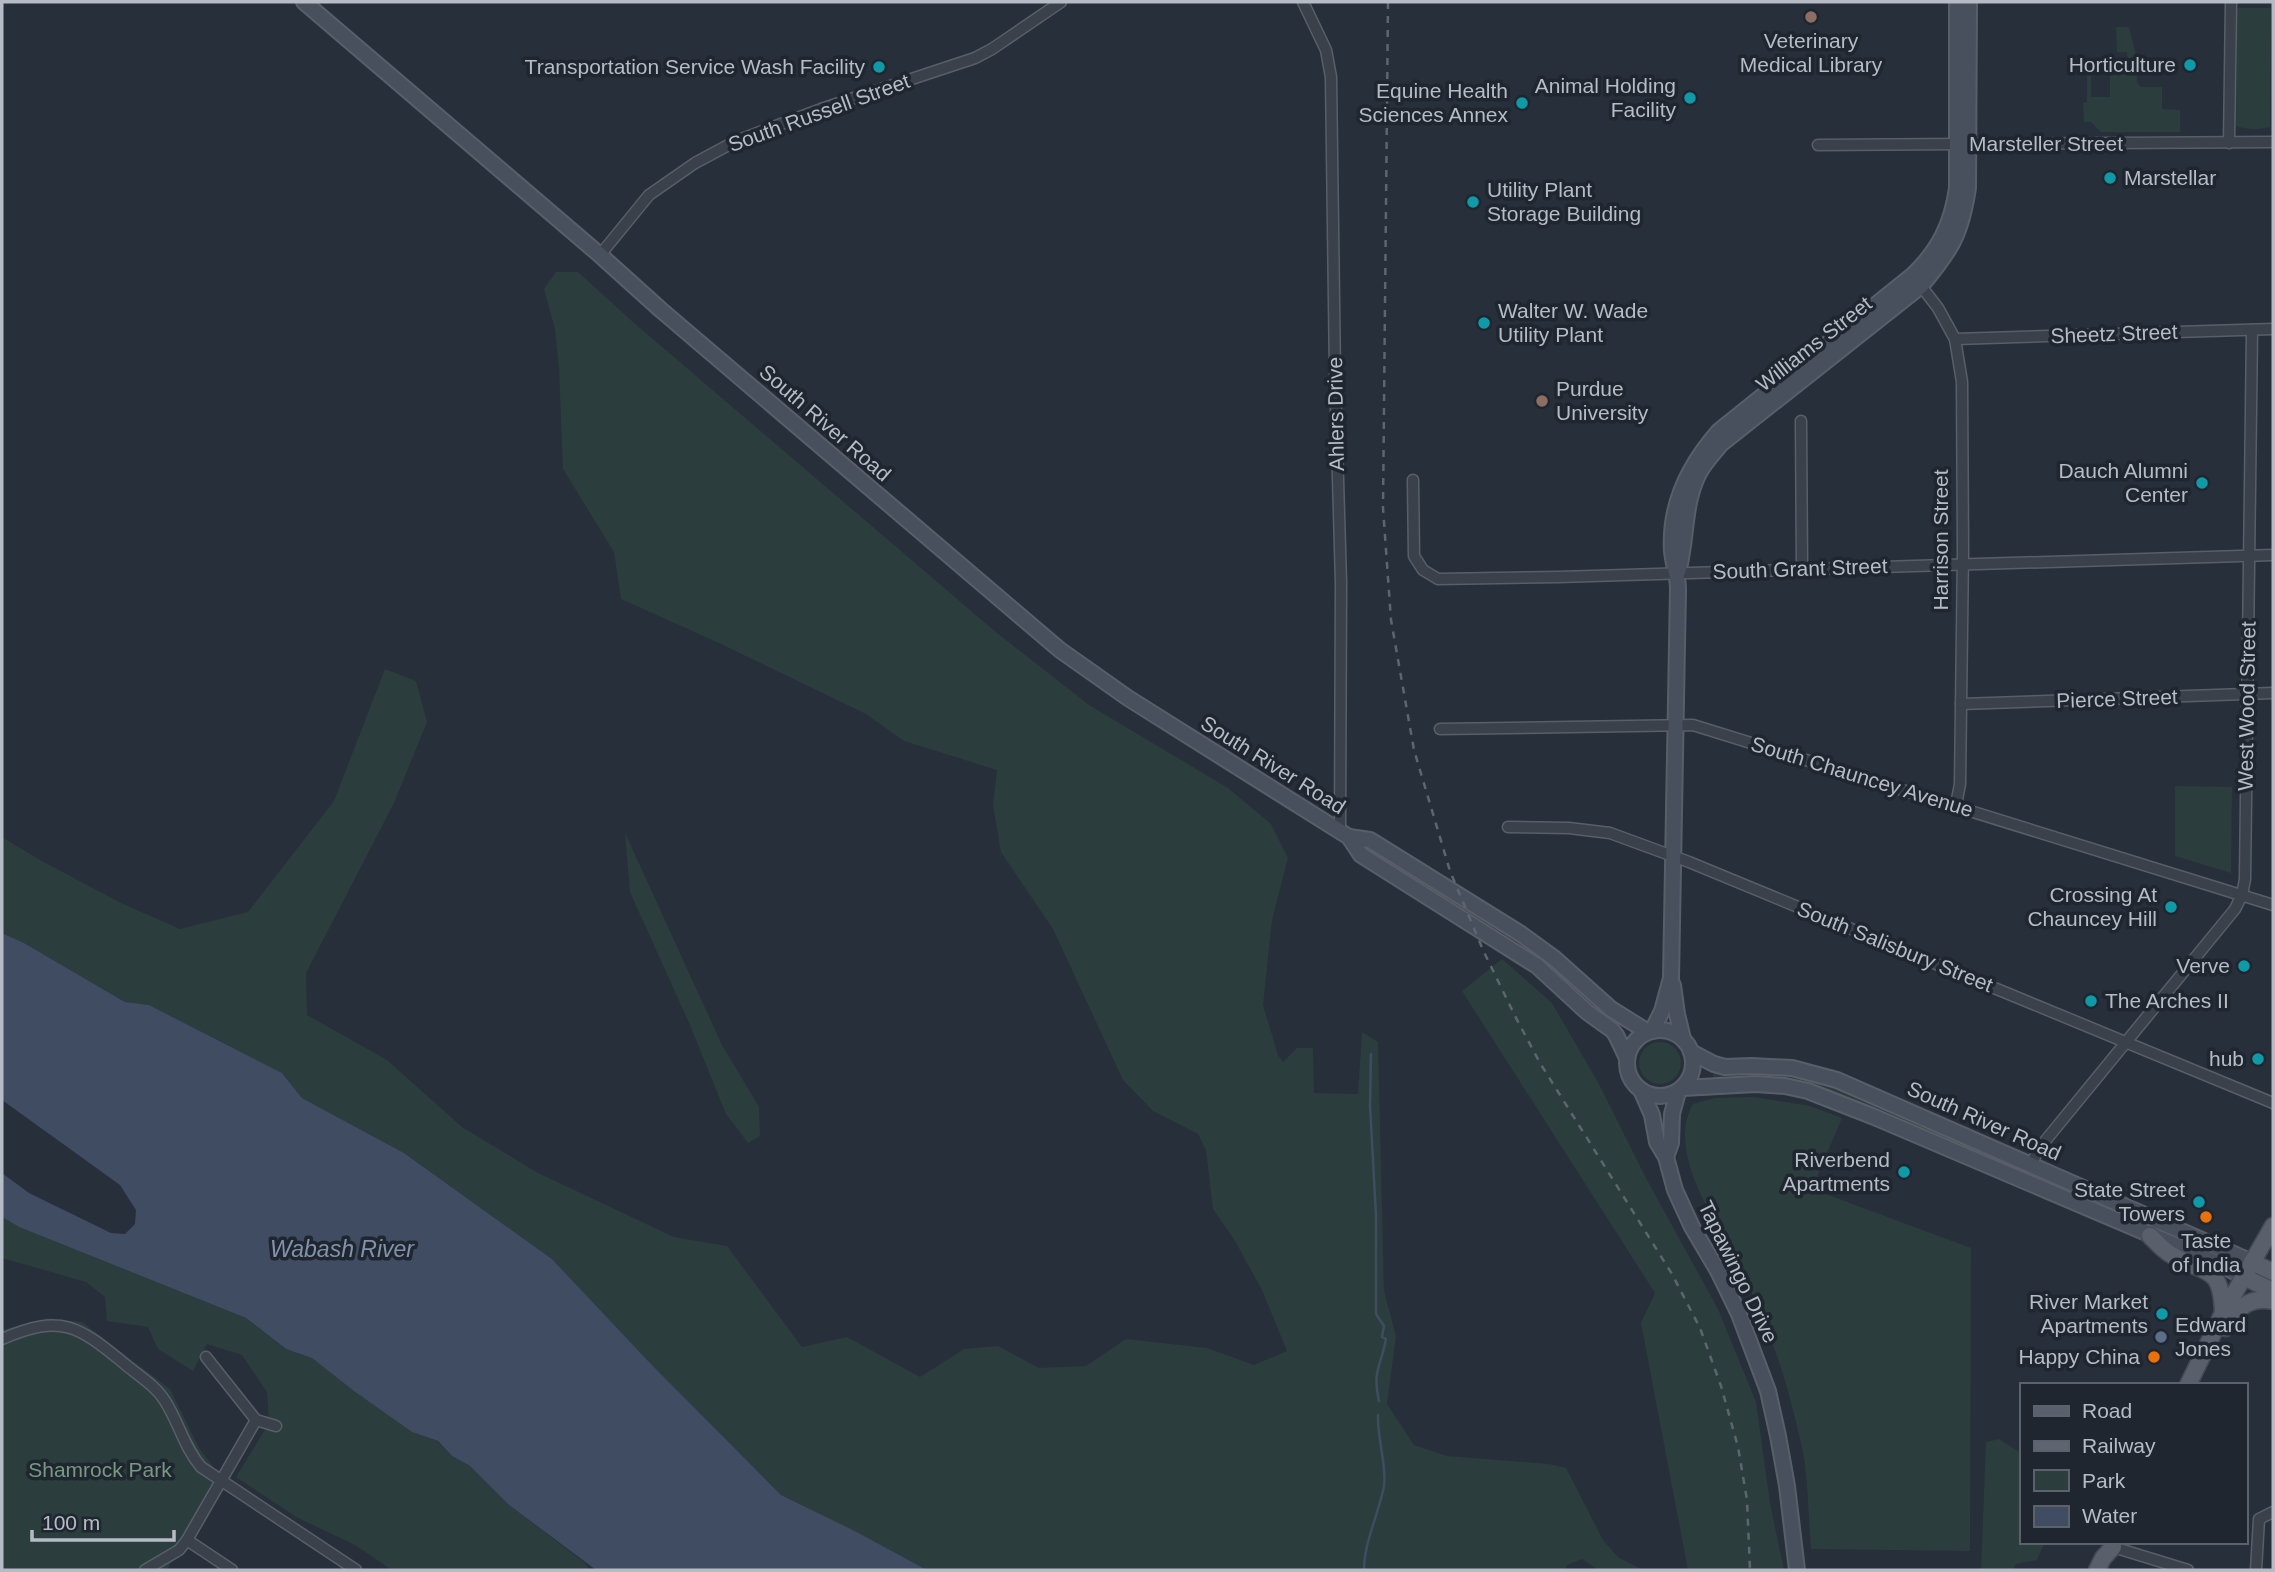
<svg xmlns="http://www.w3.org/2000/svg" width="2275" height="1572" font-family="Helvetica,sans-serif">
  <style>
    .green { fill: #2c3d3d }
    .water { fill: #3f4c61 }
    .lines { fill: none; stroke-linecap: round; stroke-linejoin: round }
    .stream { stroke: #3f4c61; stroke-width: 2.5 }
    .minor-casing { stroke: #585f69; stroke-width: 13 }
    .secondary-casing { stroke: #585f69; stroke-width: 18 }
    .primary-casing { stroke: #434a54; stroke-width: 19 }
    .minor { stroke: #3a414b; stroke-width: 10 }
    .secondary { stroke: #49505d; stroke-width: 14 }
    .primary { stroke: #59606b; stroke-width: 16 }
    .rail { stroke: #5d6571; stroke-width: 2.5; stroke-dasharray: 7 7; stroke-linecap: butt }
    .education-dot { fill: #8d6e63; stroke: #1f2630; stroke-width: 2.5 }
    .culture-dot { fill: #0f9aa8; stroke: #1f2630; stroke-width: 2.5 }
    .food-dot { fill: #e8710a; stroke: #1f2630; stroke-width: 2.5 }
    .service-dot { fill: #5c6f8a; stroke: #1f2630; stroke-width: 2.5 }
    .labels { text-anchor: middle; stroke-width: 7; stroke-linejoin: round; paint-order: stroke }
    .poi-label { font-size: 21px; fill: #b6bcc6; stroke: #1f2630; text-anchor: end }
    .street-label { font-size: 21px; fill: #b6bcc6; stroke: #1f2630 }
    .park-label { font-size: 21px; fill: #779980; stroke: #1f2630 }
    .water-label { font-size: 23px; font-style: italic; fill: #8292aa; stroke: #1f2630 }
  </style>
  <rect width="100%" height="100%" fill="#272f3a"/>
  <g class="green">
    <path d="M2237 8H2271L2270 127C2258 130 2248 130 2236 126Z"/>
    <polygon points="2116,27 2129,27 2136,55 2137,82 2141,87 2162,87 2162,109 2180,110 2180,132 2101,132 2091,122 2084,122 2083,103 2087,102 2087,74 2091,74 2091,97 2110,97 2110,63 2112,66 2128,66 2127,52 2117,52"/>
    <polygon points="556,272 578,272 633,322 997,633 1089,705 1228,788 1271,824 1288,858 1272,920 1263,1005 1278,1055 1283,1062 1297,1048 1313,1048 1314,1093 1358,1094 1362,1032 1378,1042 1384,1291 1396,1336 1387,1404 1414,1445 1447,1456 1549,1464 1566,1468 1603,1540 1618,1557 1643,1570 1598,1570 1582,1559 1567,1565 1565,1570 927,1570 855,1531 781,1495 651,1364 552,1259 404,1153 302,1098 282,1073 149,1005 125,1002 24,943 2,933 2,837 40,860 121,903 180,929 248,912 334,801 385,669 416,681 427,722 394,803 306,973 307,1015 387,1060 462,1127 538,1173 674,1237 727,1246 802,1347 847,1337 920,1377 964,1349 998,1346 1039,1368 1086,1366 1126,1339 1207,1348 1254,1365 1287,1351 1262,1290 1235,1241 1213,1209 1206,1150 1198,1134 1153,1111 1123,1080 1053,929 1001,852 993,805 997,770 904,741 866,714 719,643 621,599 614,552 563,469 559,368 555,329 544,289"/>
    <polygon points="2175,786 2232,787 2231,873 2175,856"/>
    <polygon points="625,833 722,1045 759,1107 760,1136 748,1143 726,1114 690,1025 630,892"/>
    <polygon points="1502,959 1552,1003 1599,1084 1646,1178 1718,1309 1756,1402 1770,1503 1784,1570 1688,1570 1641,1323 1655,1293 1462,991"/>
    <circle cx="1660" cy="1063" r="21"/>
    <path d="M1749 1071 1799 1076 1822 1082 2006 1161 2003 1166 1840 1095C1798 1081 1756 1077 1713 1079V1073L1722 1074Z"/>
    <path d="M1754 1097 1810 1106 1842 1118 1812 1189 1971 1248 1970 1551 1811 1549C1809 1521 1808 1492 1805 1464 1803 1450 1799 1436 1796 1422 1782 1361 1761 1309 1732 1253 1711 1213 1667 1150 1693 1104L1715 1098Z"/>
    <polygon points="2,1217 19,1227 246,1318 284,1348 312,1358 412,1432 437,1441 452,1456 470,1466 509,1505 585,1563 590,1570 392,1570 355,1545 298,1518 236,1477 269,1423 267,1392 242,1355 207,1344 193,1371 158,1349 148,1327 107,1321 105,1297 86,1282 2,1258"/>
    <polygon points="47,1318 82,1322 170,1389 199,1448 218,1473 167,1570 2,1570 2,1330"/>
    <polygon points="1999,1439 2021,1453 2021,1542 2045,1542 2037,1560 2016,1564 2013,1570 1981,1570 1986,1442"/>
  </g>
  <polygon class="water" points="2,933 24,943 125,1002 149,1005 282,1073 302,1098 404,1153 552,1259 651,1364 781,1495 855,1531 927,1570 596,1570 509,1505 470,1466 452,1456 438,1441 412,1432 354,1391 312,1358 286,1349 246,1318 19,1227 2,1217 2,1173 29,1193 111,1233 125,1234 135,1224 136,1210 120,1185 2,1100"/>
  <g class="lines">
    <g class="stream">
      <path d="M1371 1054 1370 1105 1376 1216V1314L1384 1326 1382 1337 1386 1339C1381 1366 1372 1371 1379 1401"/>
      <path d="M1364 1570C1364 1542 1379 1513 1384 1486 1387 1466 1377 1438 1378 1415"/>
    </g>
    <g class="minor-casing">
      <g id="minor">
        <polyline points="1303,2 1326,50 1331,77 1335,375 1341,583 1340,832"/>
        <polyline points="2229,143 2231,2"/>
        <polyline points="1818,145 2273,142"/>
        <polyline points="600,255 649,195 695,163 736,141 821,109 975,58 992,49 1061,2"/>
        <polyline points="1921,286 1938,308 1955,339 1962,382 1963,552 1960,784 1956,805"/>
        <polyline points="1955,339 2273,329"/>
        <polyline points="1801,421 1802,569"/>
        <polyline points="1413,480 1414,556 1423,570 1438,579 1559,577 2273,555"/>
        <polyline points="1961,704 2273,693"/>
        <polyline points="1440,729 1693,725 2273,905"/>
        <polyline points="1508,827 1569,828 1610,833 1689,862 2273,1103"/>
        <polyline points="2031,1164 2041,1146 2235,909 2242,895 2245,879 2252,330"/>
        <path d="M2 1339C63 1313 78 1326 126 1365 139 1376 156 1386 165 1401 179 1423 184 1447 201 1467L356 1570"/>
        <polyline points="206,1357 256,1420 276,1426"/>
        <polyline points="187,1540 232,1570"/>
        <polyline points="2113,1547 2188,1570"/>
        <polyline points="145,1570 179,1550 187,1540 256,1420"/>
        <polyline points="2256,1570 2259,1519 2273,1512"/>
      </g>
    </g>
    <g class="secondary-casing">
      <g id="secondary">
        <polyline points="304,2 600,255 661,310 1060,650 1128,698 1349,837 1361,855 1537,966 1587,1012 1612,1030 1616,1035 1627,1058"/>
        <path d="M1678 572C1687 540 1683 506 1698 475 1703 464 1713 454 1721 444L1921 286C1951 250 1961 235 1968 188L1969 2"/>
        <polyline points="1349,837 1370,840 1521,934 1554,958 1611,1009 1648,1032"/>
        <polyline points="1673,985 1677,1014 1683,1039"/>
        <circle cx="1660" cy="1063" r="33"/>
        <path d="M1652 1031 1662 1011 1671 978 1678 589C1678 575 1673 564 1672 551 1669 504 1689 465 1719 431L1913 275C1939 250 1952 224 1957 188V2"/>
        <polyline points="1691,1052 1714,1064 1725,1067 1751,1066 1792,1068 1837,1080 2252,1262"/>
        <polyline points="1683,1088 1756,1084 1785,1086 1808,1091 1872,1116 2224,1266 2244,1277"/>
        <polyline points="1641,1090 1652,1115 1657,1142 1666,1157 1675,1190 1692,1227 1718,1271 1739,1314 1768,1391 1778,1436 1787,1486 1797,1570"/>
        <polyline points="1666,1157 1671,1143 1672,1114 1678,1092"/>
      </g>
    </g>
    <g class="primary-casing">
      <g id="primary">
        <path d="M2150 1236C2156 1242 2163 1250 2170 1254 2205 1276 2221 1262 2223 1313"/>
        <polyline points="2252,1262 2273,1272"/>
        <polyline points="2244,1277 2273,1291"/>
        <path d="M2226 1328C2236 1308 2250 1296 2273 1301"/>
        <polyline points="2188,1385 2223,1313 2273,1226"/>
        <polyline points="2097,1570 2103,1558 2113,1547"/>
      </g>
    </g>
    <use href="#minor" class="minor"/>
    <use href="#secondary" class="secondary"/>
    <use href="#primary" class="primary"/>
    <polyline class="rail" points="1388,2 1383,508 1391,620 1414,750 1450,871 1483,950 1515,1016 1540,1063 1672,1274 1700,1328 1721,1386 1738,1447 1747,1500 1750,1570"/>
  </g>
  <g class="education-dot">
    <circle cx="1811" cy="17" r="7"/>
    <circle cx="1542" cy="401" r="7"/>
  </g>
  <g class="culture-dot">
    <circle cx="2190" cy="65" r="7"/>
    <circle cx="879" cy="67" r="7"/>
    <circle cx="1690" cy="98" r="7"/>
    <circle cx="1522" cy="103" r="7"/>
    <circle cx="2110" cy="178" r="7"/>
    <circle cx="1473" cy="202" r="7"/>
    <circle cx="1484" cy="323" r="7"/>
    <circle cx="2202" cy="483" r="7"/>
    <circle cx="2171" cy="907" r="7"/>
    <circle cx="2244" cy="966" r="7"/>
    <circle cx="2091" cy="1001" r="7"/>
    <circle cx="2258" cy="1059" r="7"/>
    <circle cx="1904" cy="1172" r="7"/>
    <circle cx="2199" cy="1202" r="7"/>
    <circle cx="2162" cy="1314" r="7"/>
  </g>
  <g class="food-dot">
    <circle cx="2206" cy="1217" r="7"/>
    <circle cx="2154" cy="1357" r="7"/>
  </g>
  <circle class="service-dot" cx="2161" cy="1337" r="7"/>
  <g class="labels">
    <g class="poi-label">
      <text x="1811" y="48" text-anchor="middle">Veterinary<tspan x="1811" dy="24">Medical Library</tspan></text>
      <text x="2176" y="72">Horticulture</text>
      <text x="865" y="74">Transportation Service Wash Facility</text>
      <text x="1676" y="93">Animal Holding<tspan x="1676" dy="24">Facility</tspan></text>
      <text x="1508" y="98">Equine Health<tspan x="1508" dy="24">Sciences Annex</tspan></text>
      <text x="2124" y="185" text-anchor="start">Marstellar</text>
      <text x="1487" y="197" text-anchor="start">Utility Plant<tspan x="1487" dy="24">Storage Building</tspan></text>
      <text x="1498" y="318" text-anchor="start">Walter W. Wade<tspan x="1498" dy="24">Utility Plant</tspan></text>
      <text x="1556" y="396" text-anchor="start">Purdue<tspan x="1556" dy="24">University</tspan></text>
      <text x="2188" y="478">Dauch Alumni<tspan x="2188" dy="24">Center</tspan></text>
      <text x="2157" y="902">Crossing At<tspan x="2157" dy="24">Chauncey Hill</tspan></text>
      <text x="2230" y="973">Verve</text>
      <text x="2105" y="1008" text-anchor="start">The Arches II</text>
      <text x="2244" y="1066">hub</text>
      <text x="1890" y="1167">Riverbend<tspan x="1890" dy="24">Apartments</tspan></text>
      <text x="2185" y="1197">State Street<tspan x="2185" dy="24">Towers</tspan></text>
      <text x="2206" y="1248" text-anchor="middle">Taste<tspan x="2206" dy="24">of India</tspan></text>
      <text x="2148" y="1309">River Market<tspan x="2148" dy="24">Apartments</tspan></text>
      <text x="2175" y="1332" text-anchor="start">Edward<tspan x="2175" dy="24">Jones</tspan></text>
      <text x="2140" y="1364">Happy China</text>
    </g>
    <g class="street-label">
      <text transform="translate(819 113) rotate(-20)" y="7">South Russell Street</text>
      <text x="2046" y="151">Marsteller Street</text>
      <text transform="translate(2114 334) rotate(-2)" y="7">Sheetz Street</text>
      <text transform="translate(1814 344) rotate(-38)" y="7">Williams Street</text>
      <text transform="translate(1336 414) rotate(-91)" y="7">Ahlers Drive</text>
      <text transform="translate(825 423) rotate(41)" y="7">South River Road</text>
      <text transform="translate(1941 540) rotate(-90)" y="7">Harrison Street</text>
      <text transform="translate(1800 569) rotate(-2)" y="7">South Grant Street</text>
      <text transform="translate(2117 699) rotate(-2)" y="7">Pierce Street</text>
      <text transform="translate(2247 706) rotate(-89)" y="7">West Wood Street</text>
      <text transform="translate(1273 765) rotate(32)" y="7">South River Road</text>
      <text transform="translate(1862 777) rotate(17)" y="7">South Chauncey Avenue</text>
      <text transform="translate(1895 947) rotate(22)" y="7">South Salisbury Street</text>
      <text transform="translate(1984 1121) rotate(24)" y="7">South River Road</text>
      <text transform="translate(1738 1272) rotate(64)" y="7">Tapawingo Drive</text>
    </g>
    <g class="park-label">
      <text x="100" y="1477">Shamrock Park</text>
    </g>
    <g class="water-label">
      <text x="342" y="1257">Wabash River</text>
    </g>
  </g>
  <rect width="2275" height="1572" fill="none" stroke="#b6bcc6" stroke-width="7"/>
  <rect x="2020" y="1383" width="228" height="161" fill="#1f2630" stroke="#5b626c" stroke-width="2"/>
  <rect x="2034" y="1406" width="35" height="10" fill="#59606b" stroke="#5b626c" stroke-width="2"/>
  <text x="2082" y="1418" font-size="21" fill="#b6bcc6">Road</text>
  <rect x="2034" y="1441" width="35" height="10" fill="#5d6571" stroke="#5b626c" stroke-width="2"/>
  <text x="2082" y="1453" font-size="21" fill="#b6bcc6">Railway</text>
  <rect x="2034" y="1470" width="35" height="21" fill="#2c3d3d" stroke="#5b626c" stroke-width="2"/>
  <text x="2082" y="1488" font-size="21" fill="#b6bcc6">Park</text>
  <rect x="2034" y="1506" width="35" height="21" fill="#3f4c61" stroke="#5b626c" stroke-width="2"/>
  <text x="2082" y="1523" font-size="21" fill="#b6bcc6">Water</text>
  <path d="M32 1530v10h142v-10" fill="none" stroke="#b6bcc6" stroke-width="3.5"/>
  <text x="42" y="1530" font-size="21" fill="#b6bcc6" stroke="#1f2630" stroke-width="5" paint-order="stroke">100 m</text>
</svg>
